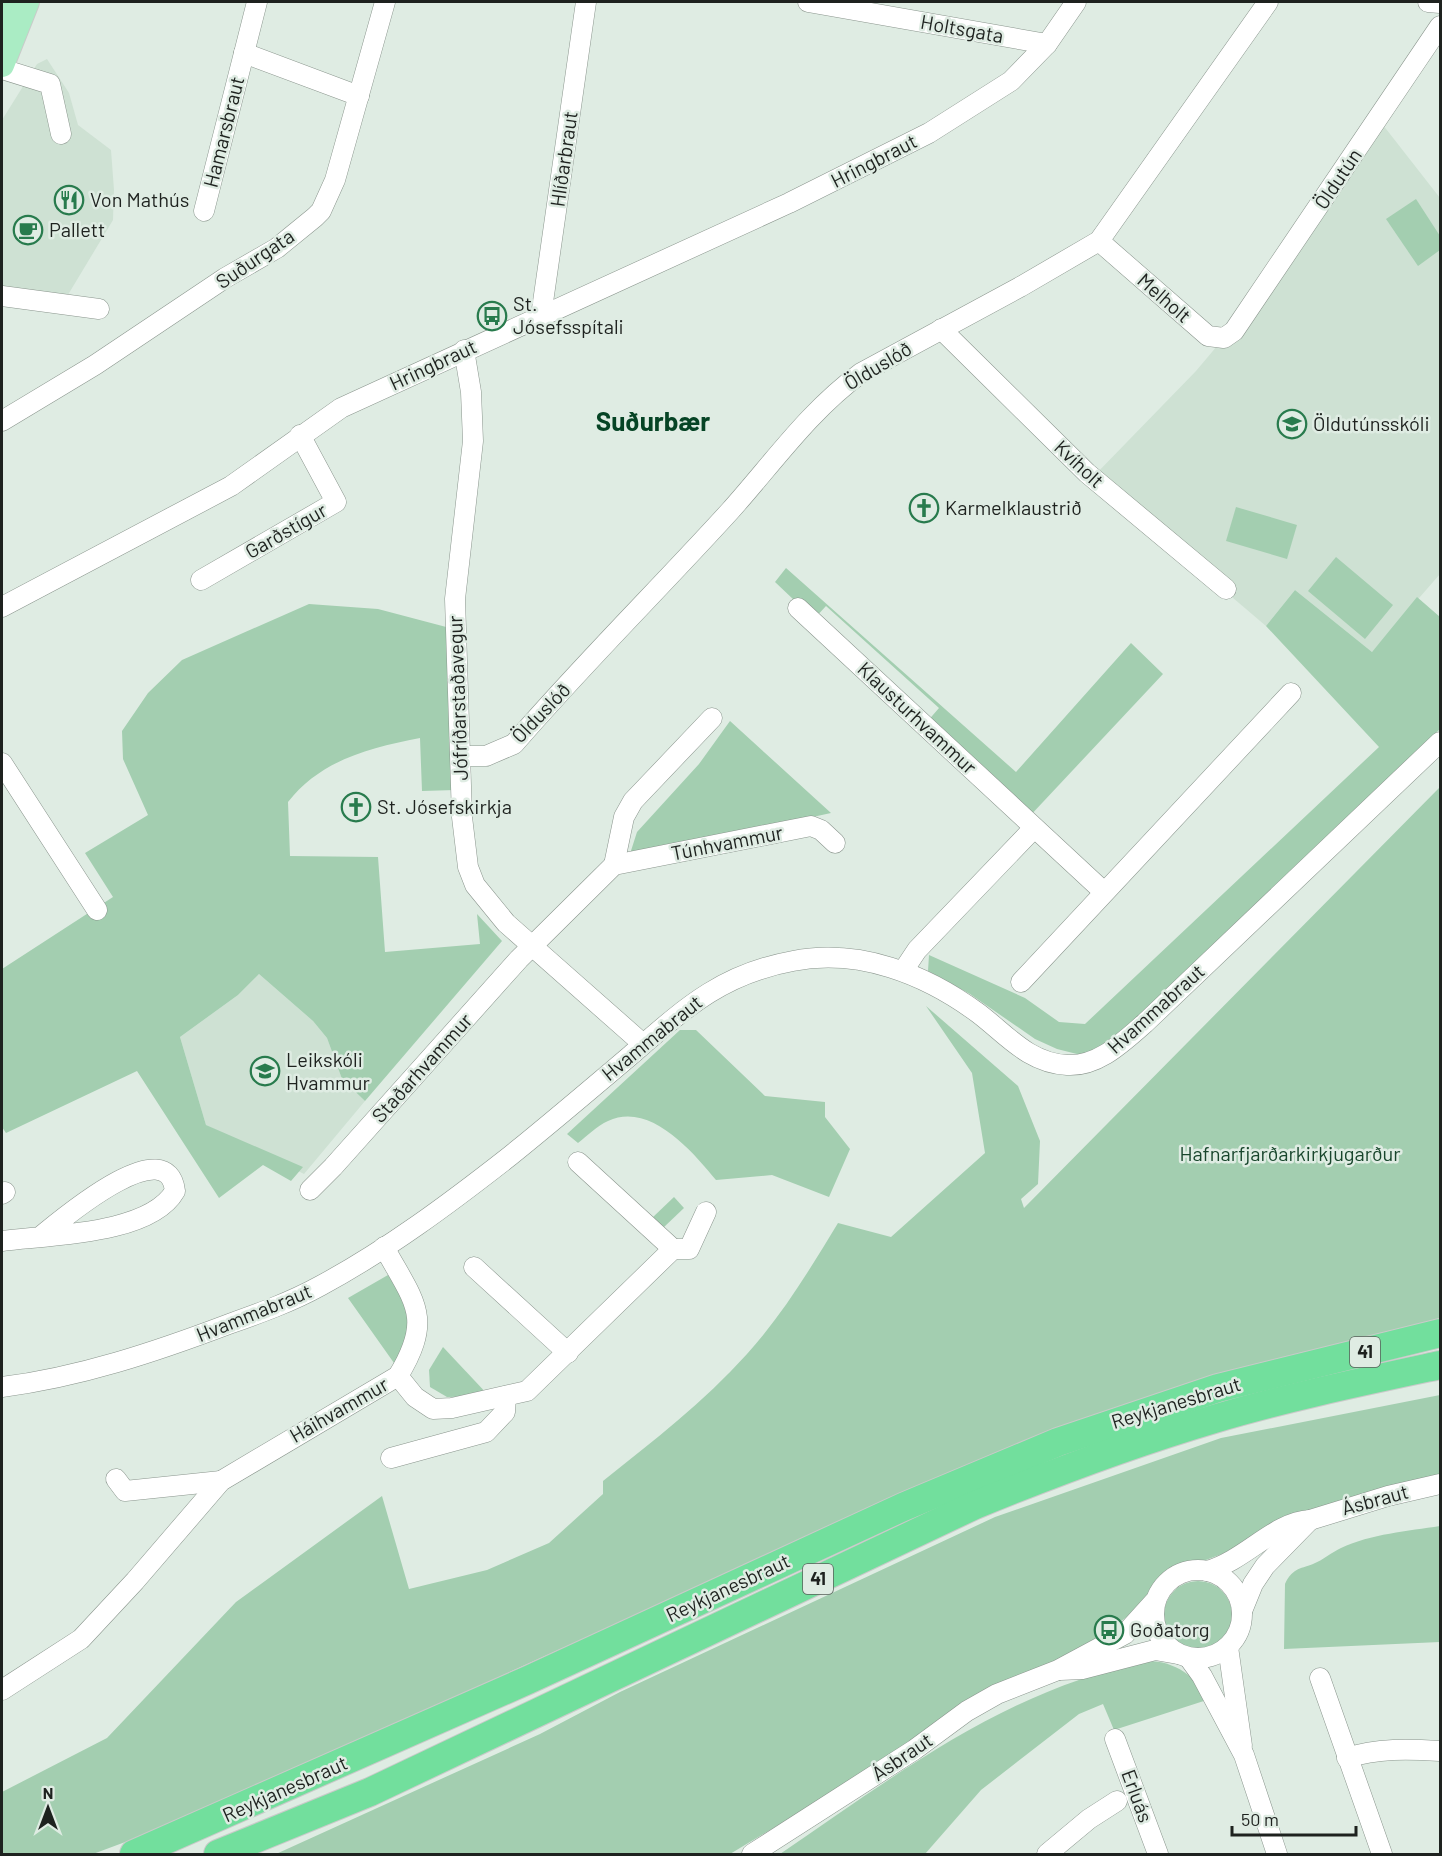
<svg xmlns="http://www.w3.org/2000/svg" width="1442" height="1856" font-family="Barlow,sans-serif">
  <style>
    .built { fill: #cee1d3 }
    .green { fill: #a3ceb0 }
    .lines { fill: none; stroke-linecap: round; stroke-linejoin: round }
    .minor-casing { stroke: #8a958d; stroke-width: 21 }
    .major-casing { stroke: #c9cac9; stroke-width: 26 }
    .highway-casing { stroke: #c9cac9; stroke-width: 30 }
    .minor { stroke: #fff; stroke-width: 20 }
    .major { stroke: #aaecc4; stroke-width: 24 }
    .highway { stroke: #72df9d; stroke-width: 28 }
    .labels { text-anchor: middle; stroke-width: 5; stroke-linejoin: round; paint-order: stroke }
    .shield { fill: #dfece3; stroke: #585f5a; stroke-width: 1.5 }
    .shield-label { font-size: 18px; font-weight: bold; fill: #1e221f }
    .street-label { font-size: 20px; fill: #1e221f; stroke: #dfece3 }
    .poi-label { font-size: 20px; fill: #1e221f; stroke: #dfece3; text-anchor: start }
    .park-label { font-size: 20px; fill: #18462c; stroke: #dfece3 }
    .district-label { font-size: 26px; font-weight: bold; fill: #064425; stroke: #dfece3 }
  </style>
  <rect width="100%" height="100%" fill="#dfece3"/>
  <g class="built">
    <polygon points="47,59 69,93 78,125 111,150 114,190 113,220 57,313 2,305 2,120 37,64"/>
    <polygon points="1383,125 1440,198 1440,574 1372,652 1295,590 1266,626 1092,478 1196,371 1260,295"/>
    <polygon points="259,974 313,1021 327,1038 342,1079 365,1101 304,1174 206,1125 180,1037 238,995"/>
  </g>
  <g class="green">
    <polygon points="1416,199 1440,236 1440,250 1418,266 1386,219"/>
    <polygon points="1236,507 1297,525 1287,559 1226,541"/>
    <polygon points="1336,557 1393,605 1365,639 1308,591"/>
    <polygon points="786,568 1016,772 1131,643 1163,674 1028,818 926,723 939,708 826,606 814,619 775,582"/>
    <polygon points="1295,590 1372,652 1417,597 1440,617 1440,729 1105,1048 1081,1055 1057,1049 1035,1039 970,994 928,971 929,955 1025,998 1059,1022 1085,1024 1379,747 1266,626"/>
    <path d="M309 604 378 609 450 628 455 790 422 791 420 738C369 748 321 760 288 802L290 856 378 857 385 952 480 944 477 914 502 941 365 1101 342 1079 327 1038 313 1021 259 974 238 995 180 1037 206 1125 303 1167 291 1181 263 1165 219 1198 137 1071 6 1133 2 1127V969L113 897 85 853 148 815 123 759 122 731 148 693 182 660Z"/>
    <polygon points="730,721 831,813 629,857 637,832 699,764"/>
    <path d="M1440 787V1318L1191 1388 759 1559 179 1822 93 1854H2V1792L107 1738 236 1602 382 1496 409 1589 487 1570 549 1543 603 1494V1481C653 1441 704 1402 747 1354 783 1314 810 1269 838 1223L891 1237 985 1153 972 1073 926 1006 1018 1086 1040 1141 1038 1184 1021 1199 1024 1208Z"/>
    <path d="M680 1030H696L765 1096 825 1102V1117L850 1149 829 1197 772 1175 716 1180C693 1152 650 1101 608 1121 597 1126 587 1136 578 1143L567 1134Z"/>
    <polygon points="674,1197 684,1208 663,1228 652,1218"/>
    <path d="M388 1275C412 1312 422 1325 394 1363L348 1298Z"/>
    <polygon points="443,1347 489,1396 447,1397 430,1387 429,1370"/>
    <polygon points="1440,1395 1440,1478 1280,1532 1190,1566 1165,1584 1158,1594 1120,1622 1111,1637 1047,1664 730,1854 276,1854 540,1734 620,1692 995,1517 1221,1438"/>
    <path d="M1440 1526V1642L1284 1649 1285 1584C1292 1569 1299 1569 1313 1564 1323 1560 1332 1552 1341 1548 1371 1534 1408 1531 1440 1526Z"/>
    <circle cx="1198" cy="1615" r="34"/>
    <path d="M1148 1661C1175 1661 1196 1677 1210 1699L1114 1730 1103 1704 1079 1714 981 1790 925 1854H780C898 1774 1005 1690 1148 1661Z"/>
  </g>
  <g class="lines">
    <g class="minor-casing">
      <g id="minor">
        <polyline points="808,2 1047,44"/>
        <polyline points="1428,2 1440,3"/>
        <polyline points="244,53 359,96"/>
        <polyline points="2,69 50,84 61,134"/>
        <polyline points="204,211 257,2"/>
        <polyline points="1099,241 1208,336 1224,338 1234,331 1440,26"/>
        <polyline points="2,296 99,309"/>
        <polyline points="541,316 586,2"/>
        <polyline points="941,329 1087,473 1226,589"/>
        <polyline points="464,350 471,392 473,441 455,599 462,817 468,867 475,885 506,923 643,1044"/>
        <polyline points="2,421 95,365 225,278 277,248 315,217 321,211 335,180 385,2"/>
        <polyline points="201,580 336,502 300,435"/>
        <polyline points="2,607 231,486 341,408 789,203 929,133 1011,81 1047,44 1076,2"/>
        <polyline points="798,608 1104,892"/>
        <path d="M461 756H486L514 744C583 664 659 589 730 511 773 463 809 411 861 373L1020 287 1099 241 1268 2"/>
        <polyline points="2,763 97,910"/>
        <polyline points="614,865 624,817 633,801 712,718"/>
        <polyline points="903,971 917,950 1034,828"/>
        <polyline points="1021,982 1291,693"/>
        <polyline points="578,1162 673,1249"/>
        <polyline points="310,1190 333,1167 519,959 614,865 811,826 821,830 835,843"/>
        <polyline points="2,1194 5,1192"/>
        <path d="M2 1241C47 1235 150 1235 175 1191 168 1129 62 1219 41 1236"/>
        <polyline points="474,1267 568,1353"/>
        <polyline points="398,1376 415,1397 433,1409 452,1408 527,1391 673,1249 689,1249 706,1212"/>
        <path d="M2 1387C80 1377 155 1352 229 1324 260 1313 291 1302 320 1286 387 1250 450 1203 510 1156 551 1123 591 1089 631 1055 684 1009 721 974 793 961 859 948 925 974 978 1013 1006 1034 1028 1063 1067 1065 1098 1067 1123 1042 1145 1023L1440 742"/>
        <polyline points="391,1458 486,1432 505,1412 506,1396"/>
        <polyline points="116,1479 125,1491 221,1481"/>
        <circle cx="1198" cy="1614" r="44"/>
        <path d="M1207 1571C1246 1560 1274 1522 1310 1520L1388 1496 1440 1484"/>
        <polyline points="1242,1611 1253,1584 1265,1566 1310,1520"/>
        <polyline points="1228,1647 1242,1746"/>
        <polyline points="1189,1658 1202,1676 1244,1755 1277,1854"/>
        <polyline points="1060,1670 1082,1669 1155,1650 1178,1654"/>
        <polyline points="1320,1678 1382,1854"/>
        <path d="M2 1690 81 1639 135 1581 221 1481 398 1376C434 1317 414 1302 384 1247"/>
        <polyline points="1115,1739 1158,1854"/>
        <path d="M1347 1758C1377 1748 1409 1749 1440 1751"/>
        <polyline points="752,1854 914,1750 967,1711 997,1694 1058,1670 1125,1634 1154,1602"/>
        <polyline points="1047,1854 1089,1819 1117,1801"/>
      </g>
    </g>
    <g class="major-casing">
      <g id="major">
        <polyline points="2,17 8,2"/>
        <polyline points="2,65 27,2"/>
      </g>
    </g>
    <g class="highway-casing">
      <g id="highway">
        <polyline points="134,1854 528,1680 903,1507 1058,1442 1218,1388 1440,1333"/>
        <path d="M218 1854 370 1792 975 1505C1053 1473 1133 1443 1214 1419 1288 1397 1365 1381 1440 1365"/>
      </g>
    </g>
    <use href="#minor" class="minor"/>
    <use href="#major" class="major"/>
    <use href="#highway" class="highway"/>
  </g>
  <defs>
    <g id="restaurant-ring" transform="scale(1.5)"><circle r="9.5" fill="#dfece3" stroke="#287b4d" stroke-width="1.5"/><path d="M-5-6h1v4h1v-4h1v4h1v-4h1v5L-1.5 .5V6h-2V.5L-5-1ZM5-6V6H3V1.5H1.5Q1.5-4 5-6Z" fill="#287b4d"/></g>
    <g id="cafe-ring" transform="scale(1.5)"><circle r="9.5" fill="#dfece3" stroke="#287b4d" stroke-width="1.5"/><path d="M-5.5-4.5H6V0H3Q3 3.5 0 3.5H-2.5Q-5.5 3.5-5.5 0ZM3-3.2v2h1.7v-2ZM-6 4.5H4V6H-6Z" fill="#287b4d"/></g>
    <g id="bus-ring" transform="scale(1.5)"><circle r="9.5" fill="#dfece3" stroke="#287b4d" stroke-width="1.5"/><path d="M-5-6H5V4H4V6H2V4H-2V6H-4V4H-5ZM-3.5-4V0h7V-4ZM-3.5 1.2v1.5H-2V1.2ZM2 1.2v1.5H3.5V1.2Z" fill="#287b4d"/></g>
    <g id="school-ring" transform="scale(1.5)"><circle r="9.5" fill="#dfece3" stroke="#287b4d" stroke-width="1.5"/><path d="M0-5L7-2L0 1L-7-2ZM-4 1L0 2.5L4 1V4Q0 6-4 4Z" fill="#287b4d"/></g>
    <g id="church-ring" transform="scale(1.5)"><circle r="9.5" fill="#dfece3" stroke="#287b4d" stroke-width="1.5"/><path d="M-1.2-6h2.4v3.5h3.3v2.4h-3.3V6h-2.4V-.1h-3.3v-2.4h3.3Z" fill="#287b4d"/></g>
  </defs>
  <g fill-rule="evenodd">
    <use href="#restaurant-ring" x="69" y="200"/>
    <use href="#cafe-ring" x="28" y="230"/>
    <use href="#bus-ring" x="492" y="316"/>
    <use href="#school-ring" x="1292" y="424"/>
    <use href="#church-ring" x="924" y="508"/>
    <use href="#church-ring" x="356" y="807"/>
    <use href="#school-ring" x="265" y="1071"/>
    <use href="#bus-ring" x="1109" y="1630"/>
  </g>
  <g class="labels">
    <g class="shield">
      <rect x="1350" y="1337" width="30" height="30" rx="4.5"/>
      <rect x="803" y="1564" width="30" height="30" rx="4.5"/>
    </g>
    <g class="shield-label">
      <text x="1365" y="1358">41</text>
      <text x="818" y="1585">41</text>
    </g>
    <g class="street-label">
      <text transform="translate(962 29) rotate(10)" y="7">Holtsgata</text>
      <text transform="translate(224 132) rotate(-76)" y="7">Hamarsbraut</text>
      <text transform="translate(564 159) rotate(-82)" y="7">Hlíðarbraut</text>
      <text transform="translate(874 161) rotate(-27)" y="7">Hringbraut</text>
      <text transform="translate(1338 179) rotate(-56)" y="7">Öldutún</text>
      <text transform="translate(255 259) rotate(-34)" y="7">Suðurgata</text>
      <text transform="translate(1164 298) rotate(41)" y="7">Melholt</text>
      <text transform="translate(433 365) rotate(-25)" y="7">Hringbraut</text>
      <text transform="translate(878 366) rotate(-31)" y="7">Ölduslóð</text>
      <text transform="translate(1079 464) rotate(43)" y="7">Kvíholt</text>
      <text transform="translate(286 531) rotate(-30)" y="7">Garðstígur</text>
      <text transform="translate(458 698) rotate(-92)" y="7">Jófríðarstaðavegur</text>
      <text transform="translate(541 713) rotate(-46)" y="7">Ölduslóð</text>
      <text transform="translate(917 718) rotate(43)" y="7">Klausturhvammur</text>
      <text transform="translate(727 843) rotate(-11)" y="7">Túnhvammur</text>
      <text transform="translate(1156 1009) rotate(-42)" y="7">Hvammabraut</text>
      <text transform="translate(652 1038) rotate(-39)" y="7">Hvammabraut</text>
      <text transform="translate(422 1068) rotate(-48)" y="7">Staðarhvammur</text>
      <text transform="translate(254 1313) rotate(-22)" y="7">Hvammabraut</text>
      <text transform="translate(1176 1403) rotate(-17)" y="7">Reykjanesbraut</text>
      <text transform="translate(339 1410) rotate(-30)" y="7">Háihvammur</text>
      <text transform="translate(1375 1500) rotate(-15)" y="7">Ásbraut</text>
      <text transform="translate(728 1588) rotate(-25)" y="7">Reykjanesbraut</text>
      <text transform="translate(902 1757) rotate(-34)" y="7">Ásbraut</text>
      <text transform="translate(285 1789) rotate(-24)" y="7">Reykjanesbraut</text>
      <text transform="translate(1137 1796) rotate(70)" y="7">Erluás</text>
    </g>
    <g class="poi-label">
      <text x="90" y="207">Von Mathús</text>
      <text x="49" y="237">Pallett</text>
      <text x="513" y="311">St.<tspan x="513" dy="23">Jósefsspítali</tspan></text>
      <text x="1313" y="431">Öldutúnsskóli</text>
      <text x="945" y="515">Karmelklaustrið</text>
      <text x="377" y="814">St. Jósefskirkja</text>
      <text x="286" y="1067">Leikskóli<tspan x="286" dy="23">Hvammur</tspan></text>
      <text x="1130" y="1637">Goðatorg</text>
    </g>
    <g class="park-label">
      <text x="1290" y="1161">Hafnarfjarðarkirkjugarður</text>
    </g>
    <g class="district-label">
      <text x="653" y="431">Suðurbær</text>
    </g>
  </g>
  <rect width="1442" height="1856" fill="none" stroke="#1e221f" stroke-width="6"/>
  <g transform="translate(48 1808)" stroke="#dfece3" stroke-width="4.5" paint-order="stroke">
  <path d="M0-4.5L10 22L0 15L-10 22Z" fill="#1e221f"/>
  <text y="-9" font-size="16" font-weight="bold" text-anchor="middle" fill="#1e221f">N</text>
  </g>
  <path d="M1232 1826v9h124v-9" fill="none" stroke="#1e221f" stroke-width="3"/>
  <text x="1241" y="1826" font-size="18" fill="#1e221f" stroke="#dfece3" stroke-width="4.5" paint-order="stroke">50 m</text>
</svg>
